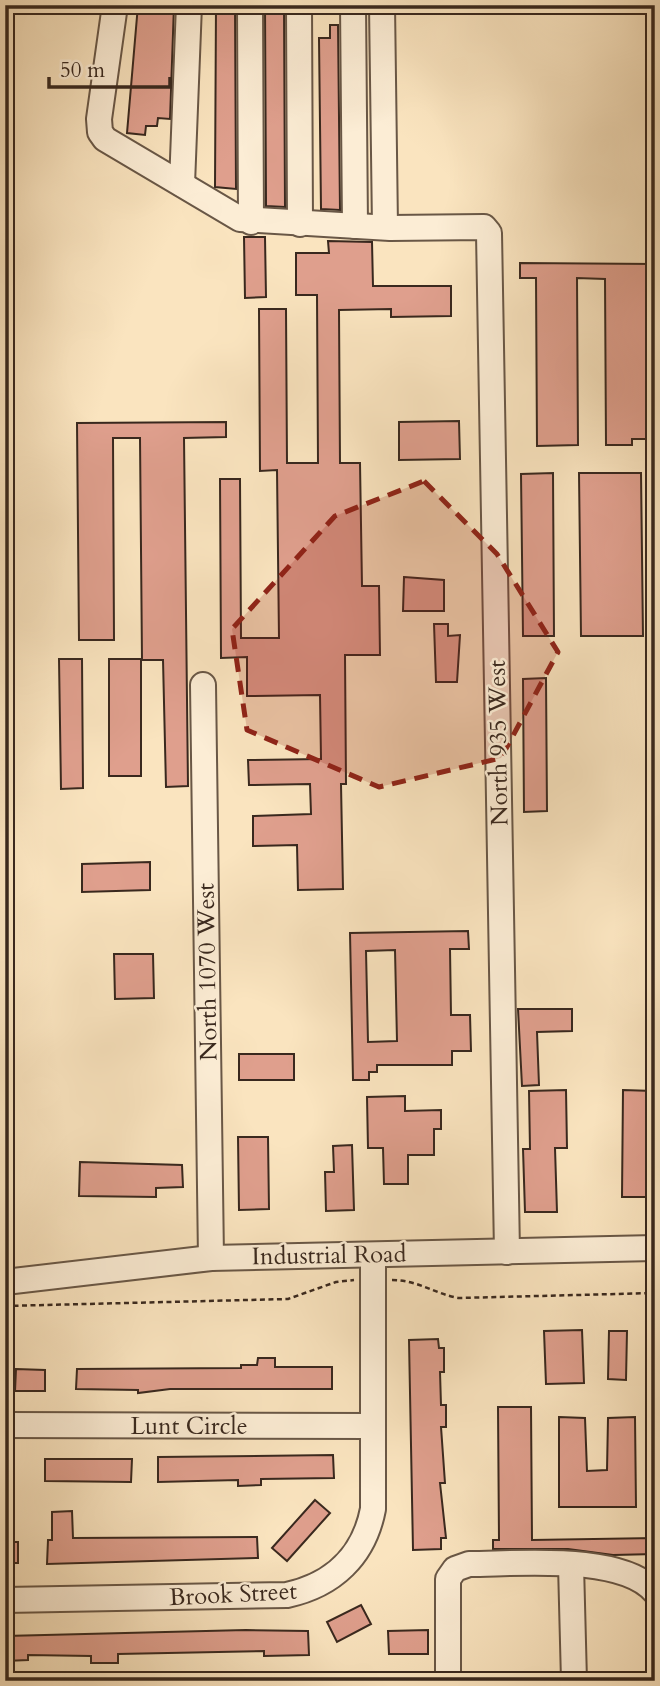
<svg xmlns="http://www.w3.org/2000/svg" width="660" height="1686" font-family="Cardo,serif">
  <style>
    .building { fill: #df9f8d; stroke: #39281e; stroke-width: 2; fill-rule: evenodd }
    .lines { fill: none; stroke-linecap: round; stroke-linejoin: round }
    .minor-casing { stroke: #695746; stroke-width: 28 }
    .path { stroke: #39281e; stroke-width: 2.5; stroke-dasharray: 5 3.5; stroke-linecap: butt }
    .minor { stroke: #fcedd5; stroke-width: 24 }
    .marked { fill: #8f2418; fill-opacity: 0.2; stroke: #8f2418; stroke-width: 5; stroke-dasharray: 14 9; stroke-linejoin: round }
    .labels { text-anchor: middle; stroke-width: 5; stroke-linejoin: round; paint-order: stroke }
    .street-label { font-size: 24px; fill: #39281e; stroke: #fcedd5 }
  </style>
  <rect width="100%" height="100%" fill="#fae4bf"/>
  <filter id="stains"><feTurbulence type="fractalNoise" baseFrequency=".00286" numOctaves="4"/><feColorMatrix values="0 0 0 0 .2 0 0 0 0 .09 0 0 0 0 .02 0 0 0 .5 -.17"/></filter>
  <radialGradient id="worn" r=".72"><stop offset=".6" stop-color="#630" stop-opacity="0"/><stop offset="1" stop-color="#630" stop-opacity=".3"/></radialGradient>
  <g class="building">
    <polygon points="138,5 174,5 170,119 158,118 157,126 146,126 145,135 127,133"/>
    <polygon points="216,5 235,5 236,189 215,187"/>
    <polygon points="265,5 284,5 285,207 266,206"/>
    <polygon points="330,25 338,25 340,210 321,209 319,38 330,38"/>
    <polygon points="244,237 265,237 266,297 245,298"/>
    <polygon points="328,241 372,242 373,286 451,286 451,316 391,317 391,309 339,310 340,463 360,463 362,586 379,586 380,655 345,655 346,784 341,784 343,889 298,890 297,845 253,846 253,816 311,814 310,784 249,785 248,760 321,759 320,695 247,696 247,657 221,658 220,479 240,479 241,638 279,638 277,470 260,471 259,309 286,309 287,463 318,463 317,295 296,295 296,253 329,253"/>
    <polygon points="520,263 655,264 654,439 632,439 632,445 606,445 605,279 577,278 578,445 537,446 536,278 520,278"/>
    <polygon points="459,421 460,459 399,460 399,422"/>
    <polygon points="226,422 226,437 184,438 188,786 166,787 163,660 142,660 140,438 113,438 114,640 79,640 77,423"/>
    <polygon points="553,473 554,636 523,636 521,474"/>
    <polygon points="579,473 641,473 643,636 581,636"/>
    <polygon points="404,577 444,580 444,611 403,611"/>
    <polygon points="434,624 448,624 448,636 460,635 457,682 436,682"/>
    <polygon points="59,659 82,659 83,788 61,789"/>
    <rect x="109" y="659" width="32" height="117"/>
    <polygon points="546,678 547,811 524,812 523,679"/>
    <polygon points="150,862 150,890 82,892 82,864"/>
    <path d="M468 931 469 949H450L451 1015H470L471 1051H452V1065H377V1072H369V1080H353L350 933ZM395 950 397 1041 368 1042 366 951Z"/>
    <polygon points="114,954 153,954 154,998 115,999"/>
    <polygon points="518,1009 572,1009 572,1031 537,1032 539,1085 522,1086"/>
    <rect x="239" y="1054" width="55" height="26"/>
    <polygon points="566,1090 567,1148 555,1148 557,1212 525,1212 523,1149 530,1149 529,1091"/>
    <polygon points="623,1090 653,1091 652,1197 622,1197"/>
    <polygon points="405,1096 405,1111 441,1110 441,1129 434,1129 434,1155 408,1155 408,1184 384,1184 383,1148 368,1148 367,1097"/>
    <polygon points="238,1137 268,1137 269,1209 239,1210"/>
    <polygon points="352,1145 354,1210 326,1211 325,1172 334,1172 333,1146"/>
    <polygon points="80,1162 182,1165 183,1187 156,1188 156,1197 79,1196"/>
    <polygon points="582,1330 584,1383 546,1384 544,1331"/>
    <polygon points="609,1331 627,1331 626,1380 608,1379"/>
    <polygon points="438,1339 439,1348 444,1348 444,1372 440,1372 441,1405 446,1405 446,1427 441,1427 445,1483 440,1483 446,1538 441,1538 441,1549 413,1550 409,1340"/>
    <polygon points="258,1358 275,1358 275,1367 332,1367 332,1389 170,1389 138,1393 138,1390 76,1389 77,1369 241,1368 241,1365 257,1365"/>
    <polygon points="16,1369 45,1370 45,1391 15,1391"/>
    <polygon points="498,1407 531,1407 532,1540 655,1538 655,1554 613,1555 568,1549 493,1549 493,1540 499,1540"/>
    <polygon points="559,1417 585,1418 587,1471 607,1470 608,1418 635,1417 636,1507 559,1507"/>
    <polygon points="333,1455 334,1478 261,1479 261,1485 238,1486 238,1480 158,1482 158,1457"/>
    <polygon points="45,1459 132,1459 131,1482 45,1481"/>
    <polygon points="315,1500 330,1513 287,1561 272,1548"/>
    <polygon points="72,1511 73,1538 257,1537 258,1558 47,1564 48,1540 52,1540 52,1512"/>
    <rect x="5" y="1542" width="13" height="21"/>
    <polygon points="361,1605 371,1624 337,1642 327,1622"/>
    <polygon points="246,1630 308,1631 309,1655 264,1656 264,1651 118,1654 118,1663 91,1663 91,1656 28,1655 28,1660 5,1661 5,1636"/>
    <polygon points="428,1630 428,1654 389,1654 388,1631"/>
  </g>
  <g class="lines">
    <g class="minor-casing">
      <g id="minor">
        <polyline points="115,5 99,119 100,132 105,139 240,219 390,228 484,227 489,233 507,1252"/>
        <polyline points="250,5 251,222"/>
        <polyline points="299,5 300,224"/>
        <polyline points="353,5 355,226"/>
        <polyline points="382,5 385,227"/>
        <polyline points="182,184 189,5"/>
        <polyline points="203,685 211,1258"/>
        <polyline points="5,1282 211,1258 655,1248"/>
        <polyline points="5,1425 373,1426"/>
        <polyline points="571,1565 574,1681"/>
        <path d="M5 1600 287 1595C333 1585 364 1556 373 1509V1255"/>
        <path d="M448 1681V1579L455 1569 469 1564C516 1564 622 1553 655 1592"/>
      </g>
    </g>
    <g class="path">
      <path d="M392 1280C418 1280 435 1294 459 1298L655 1293"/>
      <polyline points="5,1306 288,1299 336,1282 354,1280"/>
    </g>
    <use href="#minor" class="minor"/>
  </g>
  <path class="marked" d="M424 481 497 554 558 652 501 758 379 787 247 730 232 629 335 516Z"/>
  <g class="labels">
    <g class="street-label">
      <text transform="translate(498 743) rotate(-91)" y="8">North 935 West</text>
      <text transform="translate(207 972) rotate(-91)" y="8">North 1070 West</text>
      <text transform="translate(329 1255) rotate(-1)" y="8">Industrial Road</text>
      <text x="189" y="1434">Lunt Circle</text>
      <text transform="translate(233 1594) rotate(-3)" y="8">Brook Street</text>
    </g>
  </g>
  <rect width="660" height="1686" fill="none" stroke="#fae4bf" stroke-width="28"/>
  <rect x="7" y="7" width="646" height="1672" fill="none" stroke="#39281e" stroke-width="3.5"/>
  <rect x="14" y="14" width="632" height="1658" fill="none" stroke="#39281e" stroke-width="2"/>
  <path d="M49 77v10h121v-10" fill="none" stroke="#39281e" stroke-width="3.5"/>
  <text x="60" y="77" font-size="21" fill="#39281e" stroke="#fcedd5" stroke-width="5" paint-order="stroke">50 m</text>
  <rect width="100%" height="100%" filter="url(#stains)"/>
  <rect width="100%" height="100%" fill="url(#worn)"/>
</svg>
